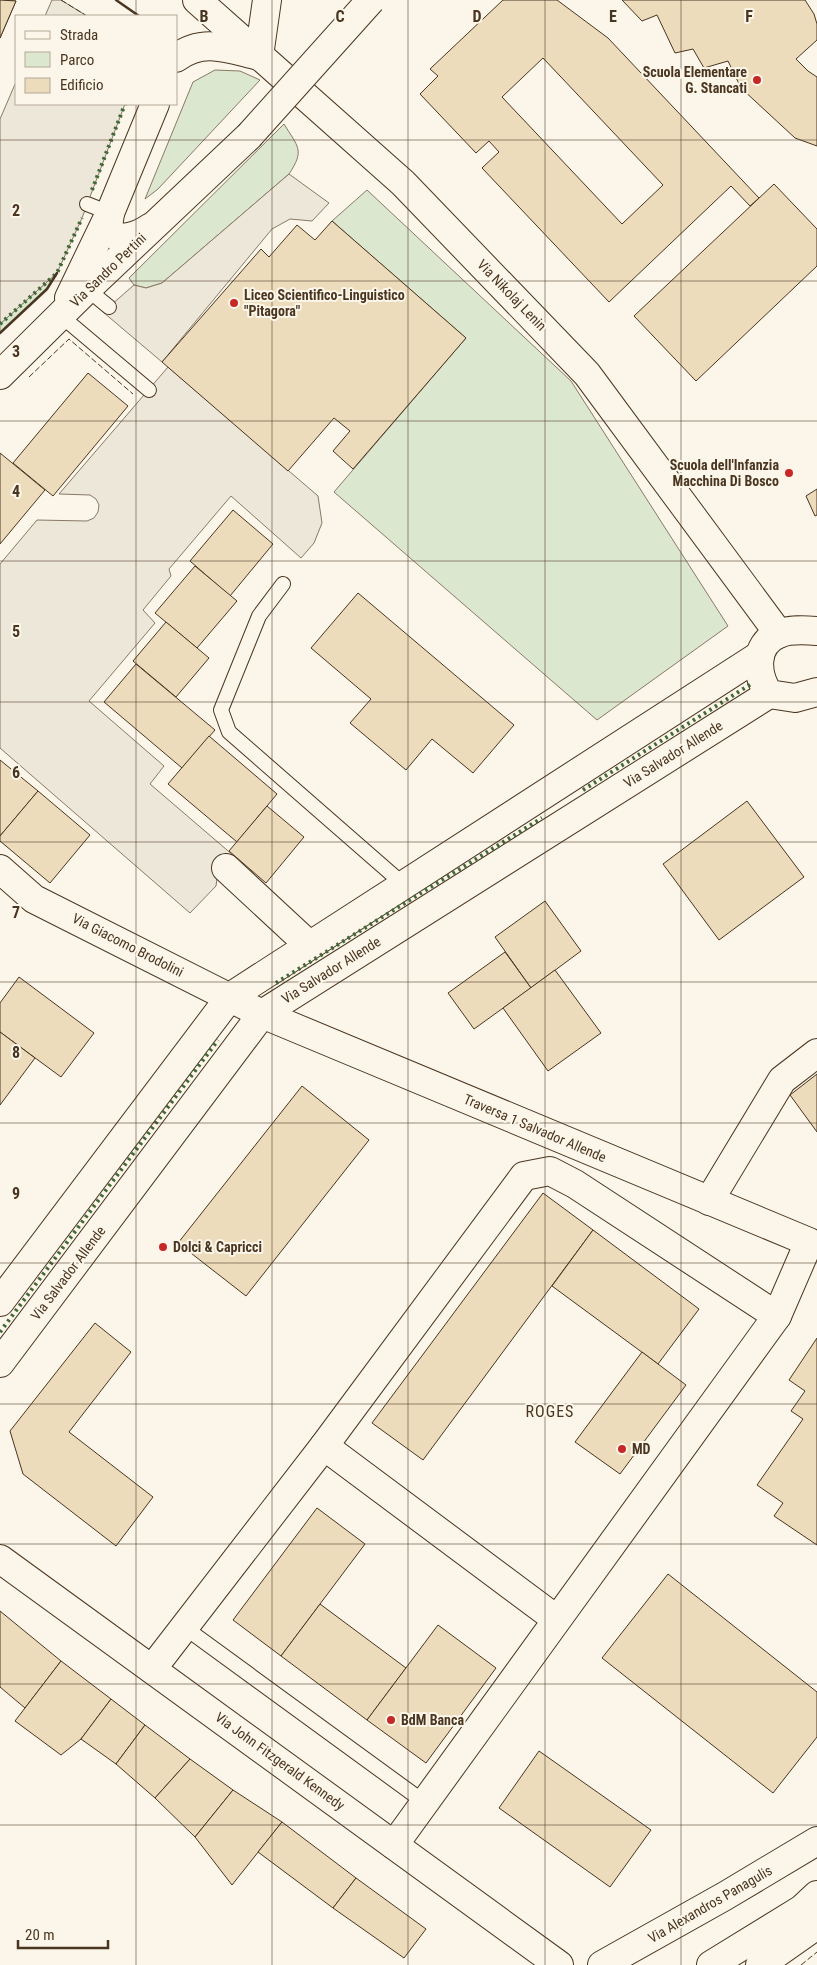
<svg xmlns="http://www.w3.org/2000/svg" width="817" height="1965" font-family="'Roboto Condensed',sans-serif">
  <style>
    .green { fill: #dce7d0; stroke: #887966 }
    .parking { fill: #ede7d9; stroke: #887966 }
    .building { fill: #ecdcbc; stroke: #4a3520; fill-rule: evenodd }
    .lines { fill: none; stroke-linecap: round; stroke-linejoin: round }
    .service-casing { stroke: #4a3520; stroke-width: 16 }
    .minor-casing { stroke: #4a3520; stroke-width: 30 }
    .primary-casing { stroke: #4a3520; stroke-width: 30 }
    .service { stroke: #fbf6e9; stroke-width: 14 }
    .minor { stroke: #fbf6e9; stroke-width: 28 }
    .primary { stroke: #fbf6e9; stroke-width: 28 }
    .minor-bridge-casing { stroke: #4a3520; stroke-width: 30; stroke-linecap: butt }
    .minor-bridge { stroke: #fbf6e9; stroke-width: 28 }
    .hedge { stroke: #436837; stroke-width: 4; stroke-dasharray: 2.5 4; stroke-linecap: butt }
    .fence { stroke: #4a3520; stroke-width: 1; stroke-dasharray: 6 2.5; stroke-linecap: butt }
    .wall { stroke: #4a3520; stroke-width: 2.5 }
    .grid { fill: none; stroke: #4a3520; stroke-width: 1; stroke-opacity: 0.55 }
    .poi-dot { fill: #c62828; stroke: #fbf6e9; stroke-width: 2 }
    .labels { text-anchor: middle; stroke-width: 4; stroke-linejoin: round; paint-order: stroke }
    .poi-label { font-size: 14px; font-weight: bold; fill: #4a3520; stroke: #fbf6e9; text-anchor: start }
    .street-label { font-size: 14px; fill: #4a3520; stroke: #fbf6e9 }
    .quarter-label { font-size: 16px; letter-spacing: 1px; fill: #4a3520; stroke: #fbf6e9 }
    .grid-label { font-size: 16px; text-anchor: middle; font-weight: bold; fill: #4a3520; stroke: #fbf6e9; stroke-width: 4; stroke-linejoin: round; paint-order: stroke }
  </style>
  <rect width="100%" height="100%" fill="#fbf6e9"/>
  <g class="green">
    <polygon points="215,70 240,71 260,80 158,189 145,199 193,82"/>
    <path d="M284 124C298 147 305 150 289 174L162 283 146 288 134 285 129 278Z"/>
    <polygon points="367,190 571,381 728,626 597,720 334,492 466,338 332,221"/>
    <polygon points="57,273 47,289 0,333 0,324"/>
  </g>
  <g class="parking">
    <polygon points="52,0 61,0 87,16 45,16"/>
    <polygon points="16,82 16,104 125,104 82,218 57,273 0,324 0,119"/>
    <polygon points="289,174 329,203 312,221 290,219 272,229 162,362 103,312 134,285 146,288 162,283"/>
    <polygon points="168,367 318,496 322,523 314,543 301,558 231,496 169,569 171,576 143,610 155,623 89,701 164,766 150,784 234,856 217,879 216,886 190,913 0,748 0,564 37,520 87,521 94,518 98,512 99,505 96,499 90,495 59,494"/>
  </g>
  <g class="building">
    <polygon points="0,0 16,1 0,38"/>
    <polygon points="0,0 16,1 0,38"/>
    <path d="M503 0H557L608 38 759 198 750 206 731 186 609 302 482 168 499 152 489 141 476 153 420 94 438 76 430 69ZM543 58 663 185 622 224 502 97Z"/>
    <polygon points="622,0 805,0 814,14 817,24 817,40 796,59 808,71 817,77 817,146 795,138 741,88 728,61 704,68 693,49 675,53 657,15 642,21"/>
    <polygon points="774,184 817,229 817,266 696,381 634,316"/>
    <polygon points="332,221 466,338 353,469 333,451 350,431 334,418 288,471 162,362 261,249 269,257 297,225 315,240"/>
    <polygon points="88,373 128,406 53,496 13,463"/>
    <polygon points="0,453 45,490 0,544"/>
    <polygon points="817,489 817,515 815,516 806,496"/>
    <polygon points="233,510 273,544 230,596 190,561"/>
    <polygon points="195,566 237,601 197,648 155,613"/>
    <polygon points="358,593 514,725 473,773 432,739 406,770 350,723 371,699 311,648"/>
    <polygon points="166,622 209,658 176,697 133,661"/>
    <polygon points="136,664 215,730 182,768 104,702"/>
    <polygon points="209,736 277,794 237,842 168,784"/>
    <polygon points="0,760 38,791 0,836"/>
    <polygon points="38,791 90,835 50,883 0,841 0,836"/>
    <polygon points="747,801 804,877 719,940 663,864"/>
    <polygon points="267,806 304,837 266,883 229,851"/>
    <polygon points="545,901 581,951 531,988 495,937"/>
    <polygon points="505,952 531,988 474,1029 448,993"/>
    <polygon points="555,970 601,1033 548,1071 503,1008"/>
    <polygon points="19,977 94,1033 61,1077 0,1032 0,1003"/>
    <polygon points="0,1032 35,1058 0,1105"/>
    <polygon points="817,1074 817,1132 790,1095"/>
    <polygon points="302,1086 369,1140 246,1296 178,1243"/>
    <polygon points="543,1193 593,1230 423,1460 372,1423"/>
    <polygon points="593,1230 699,1309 658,1364 552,1286"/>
    <polygon points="95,1323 131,1352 69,1432 153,1497 116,1546 23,1474 10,1431"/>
    <polygon points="817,1338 817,1545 774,1516 783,1503 757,1485 803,1419 791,1411 805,1391 789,1380"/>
    <polygon points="642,1352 686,1385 620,1474 575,1442"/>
    <polygon points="317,1508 365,1544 281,1656 233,1620"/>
    <polygon points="668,1574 817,1692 817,1737 773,1793 602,1658"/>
    <polygon points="320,1604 406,1668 367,1720 281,1656"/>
    <polygon points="0,1611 61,1661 25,1708 0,1687"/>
    <polygon points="438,1625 496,1668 426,1763 367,1720"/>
    <polygon points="61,1661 111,1699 81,1739 61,1755 15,1721"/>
    <polygon points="111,1699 145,1725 116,1764 81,1739"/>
    <polygon points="145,1725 190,1759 155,1798 116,1764"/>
    <polygon points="539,1751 651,1830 610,1887 499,1808"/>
    <polygon points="190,1759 233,1790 195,1837 155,1798"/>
    <polygon points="233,1790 282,1822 232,1885 195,1837"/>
    <polygon points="282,1822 356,1878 333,1908 258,1852"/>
    <polygon points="356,1878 426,1929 404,1958 333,1908"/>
  </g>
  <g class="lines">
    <g class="service-casing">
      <g id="service">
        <polyline points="87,204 110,213"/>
        <polyline points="87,289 109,307"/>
        <polyline points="60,315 149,390"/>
        <polyline points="283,584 259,616 221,710 229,732 403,884"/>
        <polyline points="184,1627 424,1802"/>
      </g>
    </g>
    <g class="minor-casing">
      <g id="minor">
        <path d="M176 58C203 37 229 49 259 56L267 0"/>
        <path d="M151 227C141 234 114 247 109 226 108 222 110 216 110 213L155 104"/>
        <polyline points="69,298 110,213"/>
        <polyline points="0,375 87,289 249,136"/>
        <polyline points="226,868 309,945"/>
        <polyline points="0,869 34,899 262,1014 809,1242 777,1316 394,1845"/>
        <polyline points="709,1201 782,1080 817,1053"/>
        <polyline points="0,1302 230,997 760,655"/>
        <polyline points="0,1363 262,1014 769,694"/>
        <polyline points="324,1446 556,1619"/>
        <polyline points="152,1669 324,1446 524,1176 550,1171 575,1184 777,1316"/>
        <polyline points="602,1965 725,1896 817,1841"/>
        <polyline points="760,1965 817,1925"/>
      </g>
    </g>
    <g class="primary-casing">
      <g id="primary">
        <polyline points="197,0 403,183 587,374 779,634"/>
        <path d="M817 631C805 630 789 629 778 634 753 645 756 675 769 694L795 698 817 692"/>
        <polyline points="0,1559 559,1965"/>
        <polyline points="711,1965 802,1909 817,1895"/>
      </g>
    </g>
    <use href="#service" class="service"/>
    <use href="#minor" class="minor"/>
    <use href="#primary" class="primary"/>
    <g class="minor-bridge-casing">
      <polyline id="minor-bridge" points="249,136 371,0"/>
    </g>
    <use href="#minor-bridge" class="minor-bridge"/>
    <g class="hedge">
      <polyline points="92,190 125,104"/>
      <polyline points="0,324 57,273 82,218"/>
      <polyline points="583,790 751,684"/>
      <polyline points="276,983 542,818"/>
      <polyline points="0,1332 218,1040"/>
    </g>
    <g class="fence">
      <polyline points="61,0 87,16"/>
      <polyline points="29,377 69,339 133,394"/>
      <polyline points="801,1965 817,1952"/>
    </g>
    <g class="wall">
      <polyline points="116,0 139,16"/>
      <polyline points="0,333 47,289 57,273"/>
    </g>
  </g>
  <path class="grid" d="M136 0V16M272 0V1965M408 0V1965M545 0V1965M681 0V1965M136 104V1965M0 140H817M0 281H817M0 421H817M0 561H817M0 702H817M0 842H817M0 982H817M0 1123H817M0 1263H817M0 1404H817M0 1544H817M0 1684H817M0 1825H817"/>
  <g class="poi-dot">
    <circle cx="757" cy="80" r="5"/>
    <circle cx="234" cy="303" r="5"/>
    <circle cx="789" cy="473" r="5"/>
    <circle cx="163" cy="1247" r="5"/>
    <circle cx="622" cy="1449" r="5"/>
    <circle cx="391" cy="1720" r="5"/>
  </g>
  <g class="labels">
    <g class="poi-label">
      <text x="747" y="77" text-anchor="end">Scuola Elementare<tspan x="747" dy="16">G. Stancati</tspan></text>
      <text x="244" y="300">Liceo Scientifico-Linguistico<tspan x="244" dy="16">"Pitagora"</tspan></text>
      <text x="779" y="470" text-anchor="end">Scuola dell'Infanzia<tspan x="779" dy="16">Macchina Di Bosco</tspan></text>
      <text x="173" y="1252">Dolci &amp; Capricci</text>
      <text x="632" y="1454">MD</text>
      <text x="401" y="1725">BdM Banca</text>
    </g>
    <g class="street-label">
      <text transform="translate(108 270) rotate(-44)" y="5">Via Sandro Pertini</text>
      <text transform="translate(512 295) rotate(46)" y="5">Via Nikolaj Lenin</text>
      <text transform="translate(673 754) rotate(-32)" y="5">Via Salvador Allende</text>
      <text transform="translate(128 945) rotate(27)" y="5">Via Giacomo Brodolini</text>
      <text transform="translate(331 970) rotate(-32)" y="5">Via Salvador Allende</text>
      <text transform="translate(535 1128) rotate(23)" y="5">Traversa 1 Salvador Allende</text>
      <text transform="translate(68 1273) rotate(-53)" y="5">Via Salvador Allende</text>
      <text transform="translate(280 1761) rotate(36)" y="5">Via John Fitzgerald Kennedy</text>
      <text transform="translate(710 1904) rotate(-30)" y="5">Via Alexandros Panagulis</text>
    </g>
    <g class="quarter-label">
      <text x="550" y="1417">ROGES</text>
    </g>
  </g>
  <g class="grid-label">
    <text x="204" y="22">B</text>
    <text x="340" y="22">C</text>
    <text x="477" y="22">D</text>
    <text x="613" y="22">E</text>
    <text x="749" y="22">F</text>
    <text x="16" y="216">2</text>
    <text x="16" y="357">3</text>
    <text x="16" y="497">4</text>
    <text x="16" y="637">5</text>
    <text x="16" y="778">6</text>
    <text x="16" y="918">7</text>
    <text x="16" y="1058">8</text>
    <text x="16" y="1199">9</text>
  </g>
  <rect x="15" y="15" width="162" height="90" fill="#fbf6e9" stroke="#b4a999"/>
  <rect x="25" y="31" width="25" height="8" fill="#fbf6e9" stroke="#b4a999"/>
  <text x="60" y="40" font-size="15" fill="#4a3520">Strada</text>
  <rect x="25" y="52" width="25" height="15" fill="#dce7d0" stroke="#b4a999"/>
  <text x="60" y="65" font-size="15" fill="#4a3520">Parco</text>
  <rect x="25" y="78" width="25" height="15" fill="#ecdcbc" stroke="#b4a999"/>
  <text x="60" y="90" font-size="15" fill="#4a3520">Edificio</text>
  <path d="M18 1940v8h90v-8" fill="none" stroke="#4a3520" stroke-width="2.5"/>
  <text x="25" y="1940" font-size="15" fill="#4a3520" stroke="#fbf6e9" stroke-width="4" paint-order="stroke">20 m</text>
</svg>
